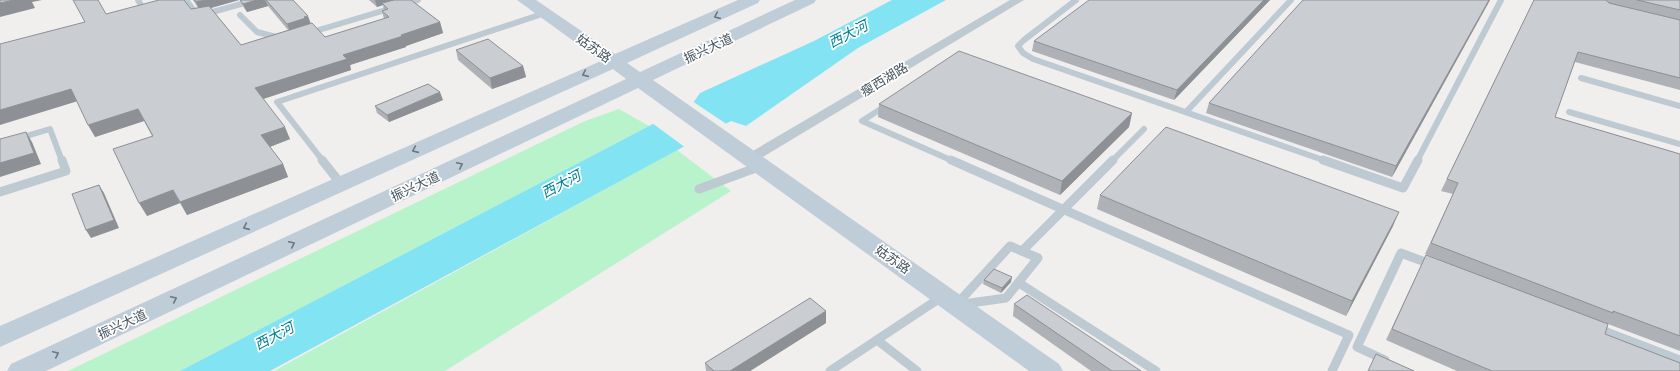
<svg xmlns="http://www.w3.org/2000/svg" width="1680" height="371" font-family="Raleway,'Noto Sans SC',sans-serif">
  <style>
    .green { fill: #b8f3cb }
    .water { fill: #82e4f3 }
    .pier { fill: #f1eeee }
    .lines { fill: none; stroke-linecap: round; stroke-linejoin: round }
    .lane-far1 { stroke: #bdcad2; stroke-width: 6 }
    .lane { stroke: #bdcad2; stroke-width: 9 }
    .street { fill: #bdcad2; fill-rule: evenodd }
    .secondary { fill: #bfcdd9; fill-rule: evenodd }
    .wall { fill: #aeb1b5 }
    .shaded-wall { fill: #8d9094 }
    .building { fill: #caced3; stroke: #8d9094 }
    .oneway { stroke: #6a7882 }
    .labels { text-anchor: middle; stroke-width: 3.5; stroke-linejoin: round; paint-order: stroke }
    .street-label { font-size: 13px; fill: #45535d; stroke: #fff }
    .water-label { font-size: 14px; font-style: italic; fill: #038094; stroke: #fff }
  </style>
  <rect width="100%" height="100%" fill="#f1eeee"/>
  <g class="green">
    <polygon points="619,109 649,126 180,371 68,371 585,121"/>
    <polygon points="677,150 731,191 445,371 274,371"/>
  </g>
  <polygon class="water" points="892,0 946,0 858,48 746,126 731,121 270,371 180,371 693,103 700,93 814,41"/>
  <polygon class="pier" points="692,101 728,125 686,148 652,123"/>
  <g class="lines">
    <g class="lane-far1">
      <polyline points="138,0 145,12"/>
      <polyline points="186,0 198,16 256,0"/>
      <polyline points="1076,0 1024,40 1018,46 1023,53 1033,59 1326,161"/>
      <polyline points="403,5 418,0"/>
      <polyline points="240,15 257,32 280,38"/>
      <polyline points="309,33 392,8"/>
      <polyline points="1581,78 1680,106"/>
      <polyline points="887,105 862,121 953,161"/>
      <polyline points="1186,112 1291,0"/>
      <polyline points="1569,112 1680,144"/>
      <polyline points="0,144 50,129 62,161"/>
      <polyline points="323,161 277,102 545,13"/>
      <polyline points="1112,161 1144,129"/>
      <polyline points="1417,161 1501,0"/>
    </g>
    <g class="lane">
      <polyline points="322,160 341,184"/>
      <polyline points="951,160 1349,335 1332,371"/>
      <polyline points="1323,160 1403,188 1418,160"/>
      <polyline points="699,189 761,166"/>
      <polyline points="0,192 66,171 62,160"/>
      <polygon points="1010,246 1038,258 1006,298 956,305"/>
      <polyline points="1022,251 1113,160"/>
      <polyline points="1019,283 1156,371"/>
      <polyline points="1596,328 1680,360"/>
      <polyline points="877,340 917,371"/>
      <polyline points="1385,360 1357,347 1401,253 1433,265"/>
      <polyline points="830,371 943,296"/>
    </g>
    <polygon class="street" points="1010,0 1024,0 756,161 746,161 743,158 746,155"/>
    <polygon class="secondary" points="517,0 536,0 615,54 738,0 760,0 758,3 627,63 640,72 795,0 816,0 814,3 653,80 1059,364 1063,371 1029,371 638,88 46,371 7,371 11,364 626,79 613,69 0,347 0,326 601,61"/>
  </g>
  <g class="wall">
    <polygon points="193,0 239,0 211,8 241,45 288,30 268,6 247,12 244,8 240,0 293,0 311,24 325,37 384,19 382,11 384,10 383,5 377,7 369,0 411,0 440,22 443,33 406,46 406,47 350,65 351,70 263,99 290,139 270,147 283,164 288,177 187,215 180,203 147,216 152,136 144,121 95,137 85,22 106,14 191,9 198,8"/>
    <polygon points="1270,0 1174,100 1032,51 1034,41"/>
    <polygon points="1303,0 1490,0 1392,177 1206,113 1209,103"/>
    <polygon points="1534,0 1680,0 1680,90 1575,62 1555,117 1680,154 1680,351 1608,324 1605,334 1680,371 1457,371 1386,340 1426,255 1450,264 1425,254 1453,194 1441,191"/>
    <polygon points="456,50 523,66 526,77 492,89 458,60"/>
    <polygon points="443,100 389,122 377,113 375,106"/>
    <polygon points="879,104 1132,113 1129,127 1060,195 878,117"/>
    <polygon points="1100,195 1393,226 1346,316 1097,209"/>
    <polygon points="984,280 1011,282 1001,293 983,284"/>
    <polygon points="1014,304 1141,371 1091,371 1013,316"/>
    <polygon points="826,323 750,371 706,371 705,363"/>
  </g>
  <g class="shaded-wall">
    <polygon points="14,0 42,0 32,2 35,8 0,17 0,3"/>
    <polygon points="206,0 239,0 200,11 196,2"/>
    <polygon points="257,0 265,0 268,6 247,12 243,4"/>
    <polygon points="375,0 401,0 382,3 383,5 377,7"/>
    <polygon points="1264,0 1270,0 1174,100 1177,90"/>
    <polygon points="1489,0 1490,0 1392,177 1396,166"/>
    <polygon points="308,16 311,24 290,32 287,24"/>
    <polygon points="440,22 443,33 406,46 406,47 350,65 351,70 260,100 255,88 343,55 401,35"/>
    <polygon points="523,66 526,77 492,89 490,78"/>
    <polygon points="71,89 78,101 0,125 0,110"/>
    <polygon points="440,92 443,100 389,122 387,115"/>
    <polygon points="138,109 144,121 95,137 88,125"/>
    <polygon points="1132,113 1129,127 1060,195 1062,181"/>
    <polygon points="285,127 290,139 267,148 261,135"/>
    <polygon points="26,132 32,142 41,164 0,177 0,163"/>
    <polygon points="283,164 288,177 187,215 180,202"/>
    <polygon points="99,185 104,193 119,228 91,238 86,230"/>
    <polygon points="173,190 180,203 147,216 139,203"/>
    <polygon points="1399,212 1393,226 1346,316 1352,301"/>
    <polygon points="1012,277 1011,282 1001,293 1002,288"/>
    <polygon points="826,311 826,323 750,371 730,371"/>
  </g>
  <g class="building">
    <polygon points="0,0 14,0 0,3"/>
    <polygon points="73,0 98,0 106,14 159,0 184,0 191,9 209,6 241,45 312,23 325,37 389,17 382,11 388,9 382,3 394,0 411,0 440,22 401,35 403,36 343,55 347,59 255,88 285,127 261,135 283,164 180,202 173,190 139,203 113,149 153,136 138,109 88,125 71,89 0,110 0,44 85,22"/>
    <polygon points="194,0 206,0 196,2"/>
    <polygon points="240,0 257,0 243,4"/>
    <polygon points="266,0 293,0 308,16 304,17 306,18 287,24"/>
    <polygon points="1089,0 1264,0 1177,90 1034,41"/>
    <polygon points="1303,0 1489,0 1396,166 1209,103"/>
    <polygon points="1534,0 1606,0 1609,3 1680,20 1680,78 1578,52 1555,117 1680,154 1680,336 1613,311 1613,313 1431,243 1458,183 1447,179"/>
    <polygon points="1637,0 1680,0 1680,10"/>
    <polygon points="488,39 523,66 490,78 456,50"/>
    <polygon points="959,51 1132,113 1062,181 879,104"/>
    <polygon points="428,84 440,92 387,115 375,106"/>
    <polygon points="1166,127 1399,212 1352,301 1100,195"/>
    <polygon points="26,132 34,153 0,163 0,139"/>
    <polygon points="99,185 114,220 86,230 72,194"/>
    <polygon points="1426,255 1608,324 1605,334 1680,363 1680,371 1492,371 1392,329"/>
    <polygon points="994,269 1012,277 1002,288 984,280"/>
    <polygon points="1027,295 1141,371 1112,371 1014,304"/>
    <polygon points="810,298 826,311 730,371 714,371 705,363"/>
    <polygon points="1376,354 1414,371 1368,371"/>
  </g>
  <defs><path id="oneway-chevron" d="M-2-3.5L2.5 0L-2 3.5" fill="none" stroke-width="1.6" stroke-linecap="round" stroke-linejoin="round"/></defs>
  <g class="oneway">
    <use href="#oneway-chevron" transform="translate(717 16) rotate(156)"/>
    <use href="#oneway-chevron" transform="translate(585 74) rotate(156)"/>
    <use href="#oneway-chevron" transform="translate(415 150) rotate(156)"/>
    <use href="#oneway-chevron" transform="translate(460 165) rotate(-25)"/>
    <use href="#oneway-chevron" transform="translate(246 227) rotate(156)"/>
    <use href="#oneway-chevron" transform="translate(292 244) rotate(-25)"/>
    <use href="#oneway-chevron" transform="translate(174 299) rotate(-25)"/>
    <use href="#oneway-chevron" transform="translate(56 354) rotate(-25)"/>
  </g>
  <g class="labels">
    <g class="street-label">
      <text transform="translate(594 48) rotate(35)" y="5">姑苏路</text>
      <text transform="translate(708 48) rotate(-25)" y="5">振兴大道</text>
      <text transform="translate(884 79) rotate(-31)" y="5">瘦西湖路</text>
      <text transform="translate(415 186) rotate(-25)" y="5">振兴大道</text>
      <text transform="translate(893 259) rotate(35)" y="5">姑苏路</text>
      <text transform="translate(122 324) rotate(-25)" y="5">振兴大道</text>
    </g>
    <g class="water-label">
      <text transform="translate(848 34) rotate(-27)" y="5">西大河</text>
      <text transform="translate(561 184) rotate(-28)" y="5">西大河</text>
      <text transform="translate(274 336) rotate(-28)" y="5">西大河</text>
    </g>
  </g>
</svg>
